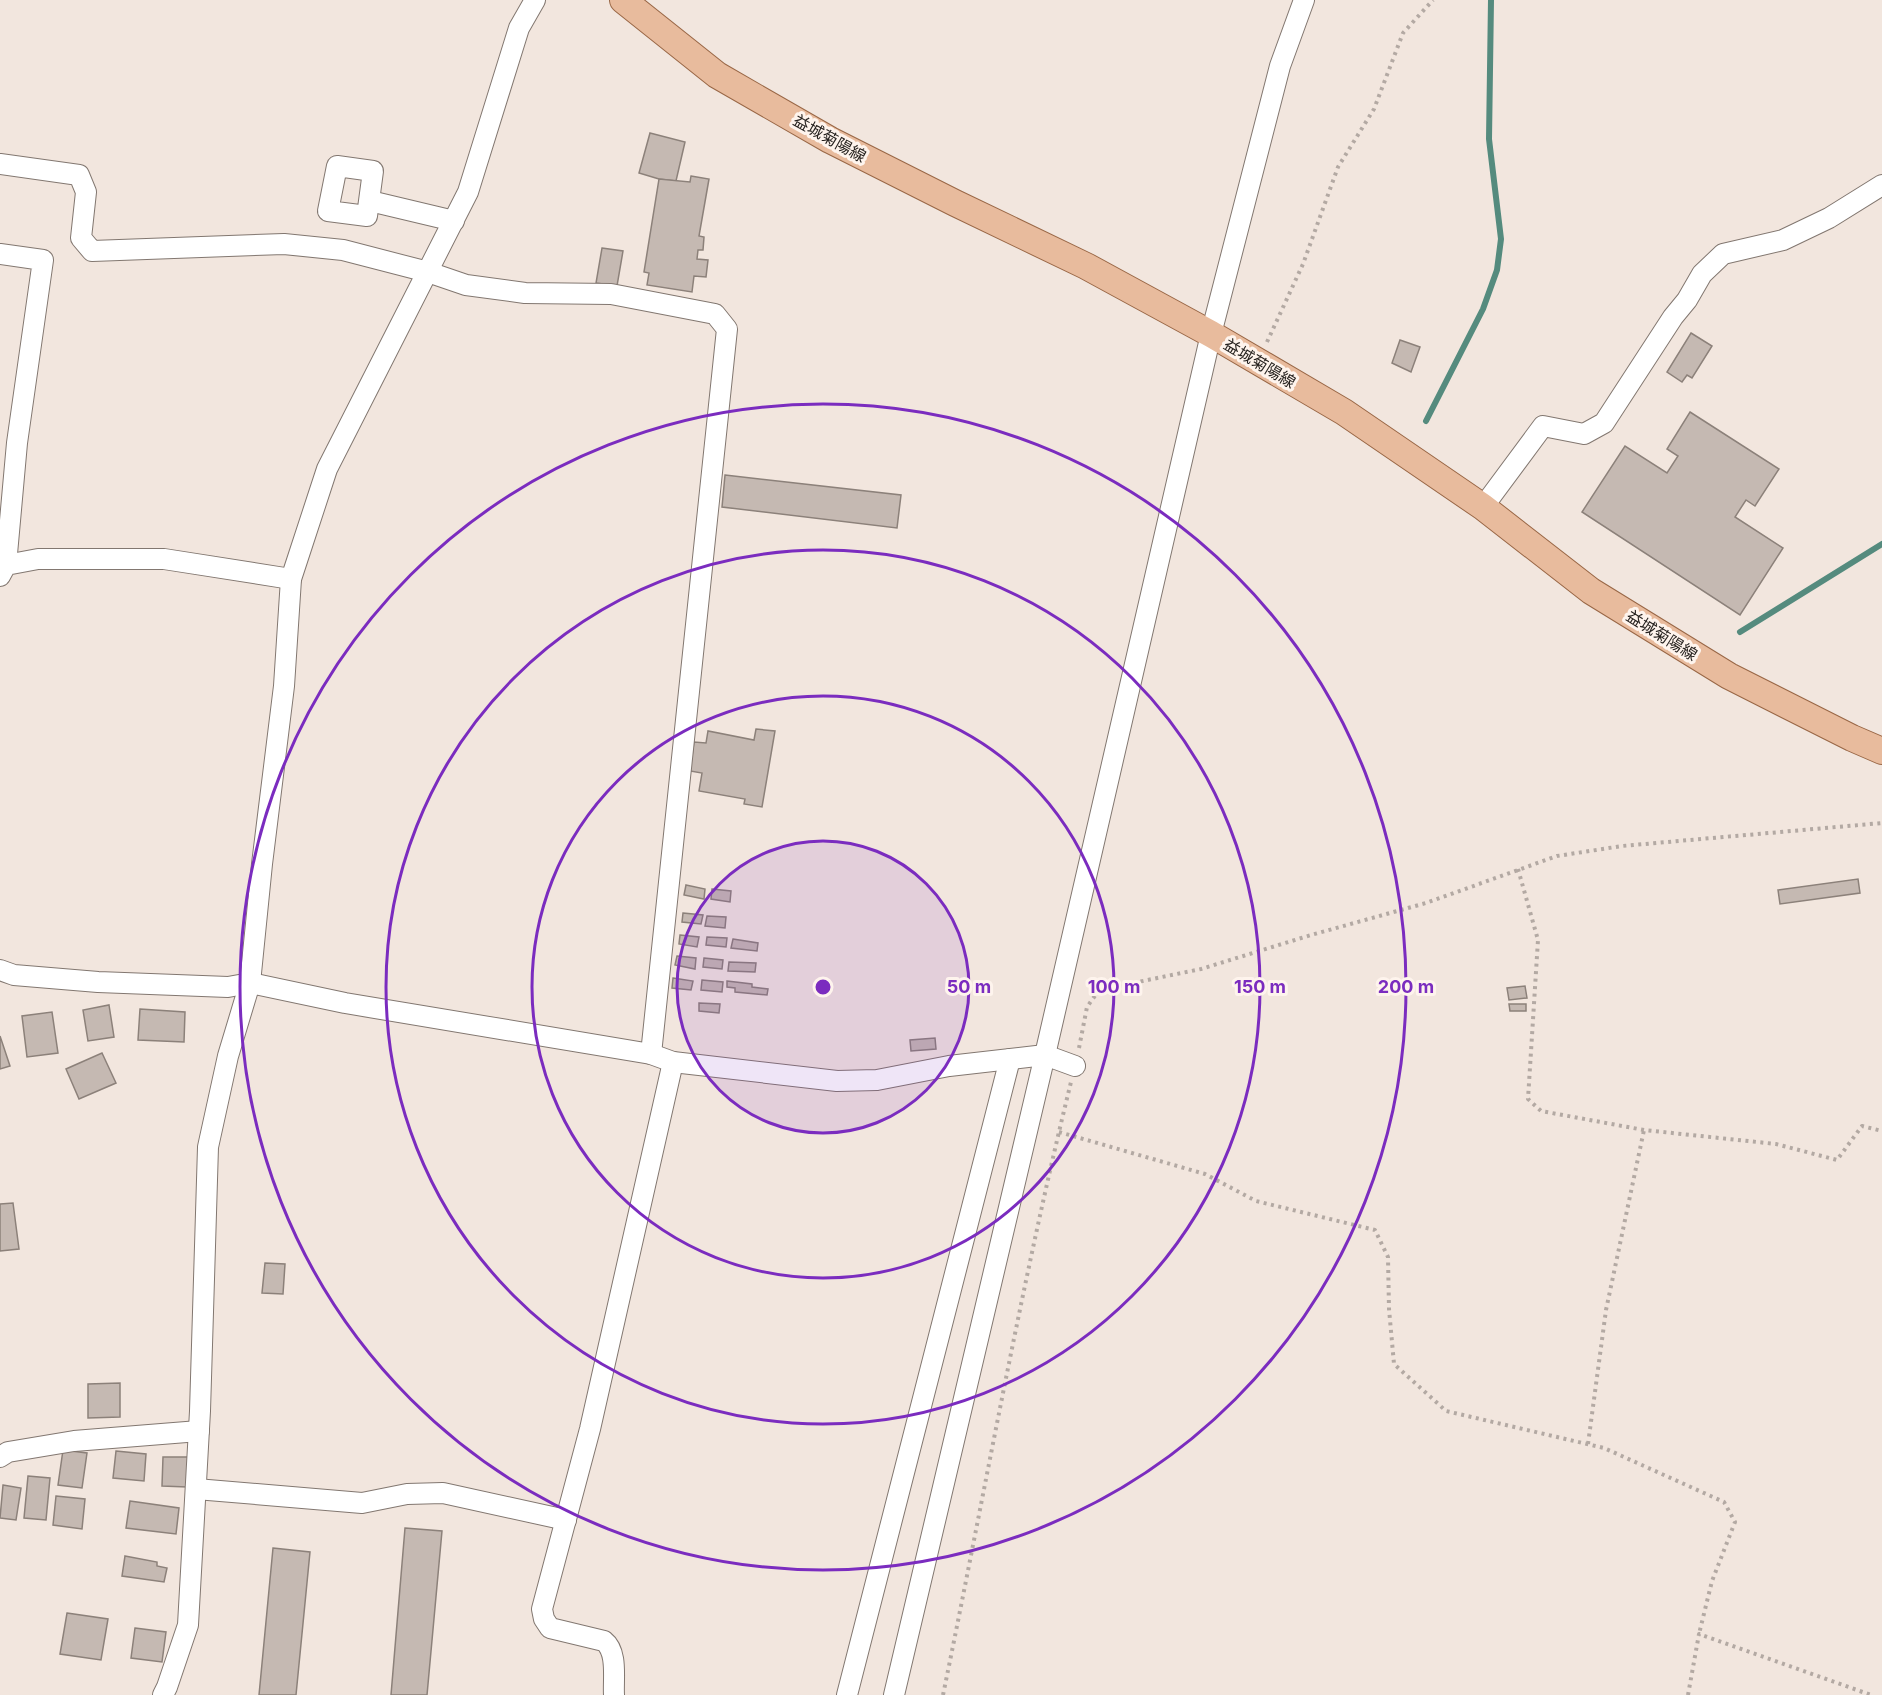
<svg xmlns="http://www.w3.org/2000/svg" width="1882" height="1695" font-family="Inter,'Noto Sans JP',sans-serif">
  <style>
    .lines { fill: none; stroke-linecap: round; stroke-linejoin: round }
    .stream { stroke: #558b7e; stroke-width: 6 }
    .building { fill: #c5b9b2; stroke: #8c817a; stroke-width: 1.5 }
    .minor-casing { stroke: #827770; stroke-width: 22 }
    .major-casing { stroke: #996746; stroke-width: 28 }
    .path { stroke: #b3a9a3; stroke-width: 4; stroke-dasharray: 3 4.5; stroke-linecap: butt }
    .minor { stroke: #fff; stroke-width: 20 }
    .major { stroke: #e8bb9d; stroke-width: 26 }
    .ring { fill: none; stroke: #7b2cbf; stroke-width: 3 }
    .labels { text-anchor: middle; stroke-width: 6; stroke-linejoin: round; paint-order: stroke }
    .street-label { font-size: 16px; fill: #25211e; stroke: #fef4ed }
    .centre { fill: #7b2cbf; stroke: #fef4ed; stroke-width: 3 }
    .ring-label { font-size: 18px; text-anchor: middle; font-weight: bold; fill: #7b2cbf; stroke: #fef4ed; stroke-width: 6; stroke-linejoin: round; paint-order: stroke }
  </style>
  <rect width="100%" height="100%" fill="#f2e6de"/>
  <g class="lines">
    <g class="stream">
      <polyline points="1426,421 1483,309 1497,270 1501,239 1489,139 1491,0"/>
      <polyline points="1740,632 1882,544"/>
    </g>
  </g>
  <g class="building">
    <polygon points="650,133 685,142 676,181 659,179 639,173"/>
    <polygon points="691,176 709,179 699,236 704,237 703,250 698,250 697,259 708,260 706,277 694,276 692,292 647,285 649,273 644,272 659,179 690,182"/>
    <polygon points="602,248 623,251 617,286 596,283"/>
    <polygon points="1691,333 1712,346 1692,378 1687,375 1682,382 1667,372"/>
    <polygon points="1400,340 1420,347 1411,372 1392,363"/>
    <polygon points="1690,412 1779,469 1755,506 1746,500 1735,517 1783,548 1740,615 1582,512 1625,446 1667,473 1678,456 1667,449"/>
    <polygon points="725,475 901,495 897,528 722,507"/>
    <polygon points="756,729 775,731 762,807 744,804 745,799 699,791 702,773 690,771 694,742 706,743 708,731 754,740"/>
    <polygon points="1858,879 1860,893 1780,904 1778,890"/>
    <polygon points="686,885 705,889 704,899 684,895"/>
    <polygon points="712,889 731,891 730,902 711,899"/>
    <polygon points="683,913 703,915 701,924 682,922"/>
    <polygon points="707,916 726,917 725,928 705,926"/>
    <polygon points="680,935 699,937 697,947 679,944"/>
    <polygon points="707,937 727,938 726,947 706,945"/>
    <polygon points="733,939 758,943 757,951 731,948"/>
    <polygon points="677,956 696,958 695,969 675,965"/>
    <polygon points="704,958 723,960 722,969 703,967"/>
    <polygon points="729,962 756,963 755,972 728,971"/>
    <polygon points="673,978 693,981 691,990 672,988"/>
    <polygon points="702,980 723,982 722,992 701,990"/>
    <polygon points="727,981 752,984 752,987 768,989 767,995 735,992 735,988 727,987"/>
    <polygon points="1525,986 1527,998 1509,1000 1507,988"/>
    <polygon points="699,1003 720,1004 719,1013 699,1011"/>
    <polygon points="1509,1004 1526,1004 1526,1011 1510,1011"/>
    <polygon points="109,1005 114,1037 88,1041 83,1010"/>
    <polygon points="140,1009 185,1012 184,1042 138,1040"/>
    <polygon points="52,1012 58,1053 27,1057 22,1016"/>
    <polygon points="0,1036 10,1066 0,1069"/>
    <polygon points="935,1038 936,1049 911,1051 910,1040"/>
    <polygon points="102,1053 116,1083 79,1099 66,1069"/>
    <polygon points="13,1203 19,1249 0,1251 0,1204"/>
    <polygon points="265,1263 285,1264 283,1294 262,1293"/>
    <polygon points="120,1383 120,1417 88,1418 88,1384"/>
    <polygon points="63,1450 87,1453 82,1488 58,1485"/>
    <polygon points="116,1451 146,1454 144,1481 113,1478"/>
    <polygon points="163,1457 188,1457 187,1487 162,1486"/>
    <polygon points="28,1476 50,1478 46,1520 24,1518"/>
    <polygon points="3,1485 21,1488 16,1520 0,1518"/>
    <polygon points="56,1496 85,1499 82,1529 53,1525"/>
    <polygon points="130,1501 179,1508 176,1534 126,1528"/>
    <polygon points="405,1528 442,1531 427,1695 391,1695"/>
    <polygon points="273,1548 310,1552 296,1695 259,1695"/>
    <polygon points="125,1556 157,1562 157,1566 167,1568 164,1582 122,1576"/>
    <polygon points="67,1613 108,1619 101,1660 60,1654"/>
    <polygon points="135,1628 166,1632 162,1662 131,1658"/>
  </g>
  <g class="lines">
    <g class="minor-casing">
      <g id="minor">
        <polyline points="0,164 79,175 86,192 81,238 92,251 284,244 343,250 428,272 466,285 525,293 611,294 715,314 727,329 651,1054"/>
        <polygon points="337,166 373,171 367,216 328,211"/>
        <polyline points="370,201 454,221"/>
        <polyline points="0,254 43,260 17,443 6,565"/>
        <polyline points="1483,507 1543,426 1584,434 1604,423 1673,317 1687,300 1702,274 1723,254 1783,240 1829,218 1882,185"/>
        <polyline points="0,576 6,565 38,559 164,559 291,579"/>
        <polyline points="0,970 14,975 98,982 228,987 250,983 345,1003 651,1054 673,1062 837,1081 877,1080 949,1066 1045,1055 1075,1066"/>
        <polyline points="0,1457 8,1452 74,1441 199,1431"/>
        <polyline points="196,1489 362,1503 407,1494 443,1493 566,1520"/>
        <polyline points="163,1695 167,1687 188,1625 200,1411 208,1147 228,1056 250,983 262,864 284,686 291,579 327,469 468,192 519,28 535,0"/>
        <path d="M614 1695C613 1679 618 1652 604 1641L550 1628 544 1619 542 1609 590 1429 673 1062"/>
        <polyline points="847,1695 1010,1059"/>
        <polyline points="894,1695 1045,1055 1211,334 1280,66 1304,0"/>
      </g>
    </g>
    <g class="major-casing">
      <polyline id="major" points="623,0 717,75 830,140 955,203 1086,266 1211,334 1344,412 1483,507 1591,591 1729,676 1852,738 1882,751"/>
    </g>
    <g class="path">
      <polyline points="1267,342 1303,264 1338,167 1374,109 1403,33 1433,0"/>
      <polyline points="1518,869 1538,940 1528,1099 1541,1111 1644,1130 1776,1144 1837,1160 1862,1126 1882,1131"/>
      <polyline points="1079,1048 1087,1007 1099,990 1201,969 1311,935 1426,903 1557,856 1622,846 1882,823"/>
      <polyline points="1059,1132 1205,1174 1256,1201 1375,1230 1388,1257 1389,1309 1394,1364 1446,1411 1604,1448 1724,1502 1735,1522 1712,1581 1699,1634"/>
      <polyline points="1588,1444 1606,1310 1644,1130"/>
      <path d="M943 1695C985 1491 1021 1285 1071 1082"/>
      <polyline points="1688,1695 1699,1634 1871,1695"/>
    </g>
    <use href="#minor" class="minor"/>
    <use href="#major" class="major"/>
  </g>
  <circle cx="823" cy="987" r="146" fill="#7b2cbf" fill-opacity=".12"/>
  <g class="ring">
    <circle cx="823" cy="987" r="146"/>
    <circle cx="823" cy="987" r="291"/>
    <circle cx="823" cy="987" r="437"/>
    <circle cx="823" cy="987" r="583"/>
  </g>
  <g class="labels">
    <g class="street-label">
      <text transform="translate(830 138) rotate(29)" y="6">益城菊陽線</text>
      <text transform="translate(1260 363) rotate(31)" y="6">益城菊陽線</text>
      <text transform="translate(1662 635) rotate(32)" y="6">益城菊陽線</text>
    </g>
  </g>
  <circle cx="823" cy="987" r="9" class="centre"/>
  <g class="ring-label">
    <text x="969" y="993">50 m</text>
    <text x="1114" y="993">100 m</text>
    <text x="1260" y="993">150 m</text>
    <text x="1406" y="993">200 m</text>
  </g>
</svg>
